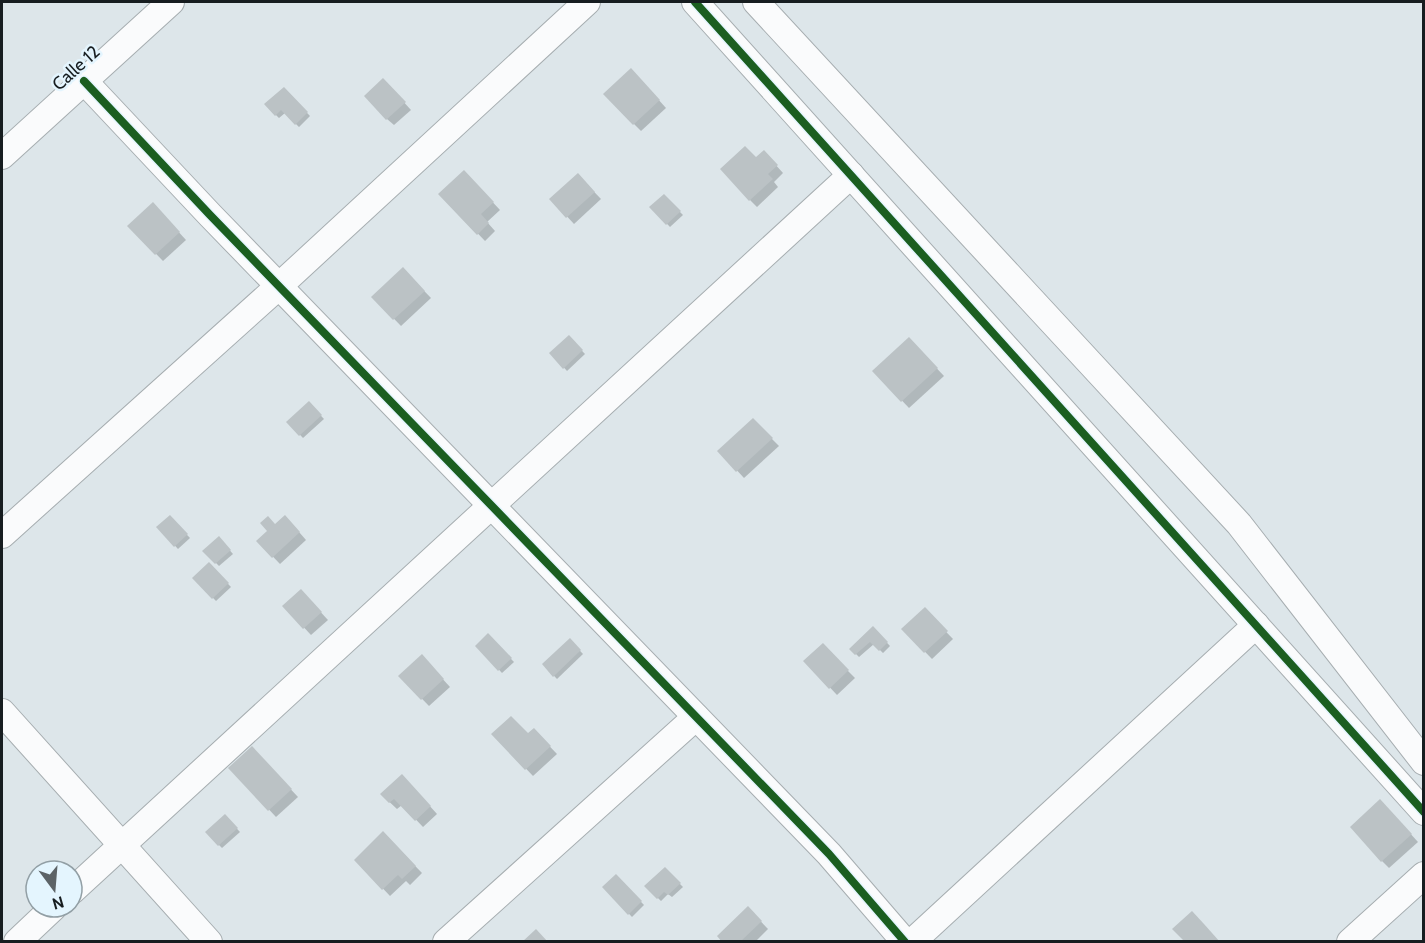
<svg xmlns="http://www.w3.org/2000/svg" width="1425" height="943" font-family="Cabin,sans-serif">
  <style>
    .shadow { fill: #0003 }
    .building { fill: #bbc2c5 }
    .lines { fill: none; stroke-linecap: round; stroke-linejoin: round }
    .minor-casing { stroke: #a6adb0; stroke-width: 28 }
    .minor { stroke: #fafbfc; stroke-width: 26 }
    .cycleway-casing { stroke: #e4f5fe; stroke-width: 11 }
    .cycleway { stroke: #1b5e20; stroke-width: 8 }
    .labels { text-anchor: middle; stroke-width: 5; stroke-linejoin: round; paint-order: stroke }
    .street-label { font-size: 18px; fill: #171d20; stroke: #e4f5fe }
  </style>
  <rect width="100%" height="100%" fill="#dde6ea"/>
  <g class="shadow">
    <polygon points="638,77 666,108 641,131 634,124"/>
    <polygon points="390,87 411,110 394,125 387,119"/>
    <polygon points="284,89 310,116 299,127 285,113 279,118 266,105"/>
    <polygon points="764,152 783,173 774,182 778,187 757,207 750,200 756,159"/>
    <polygon points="578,175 601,199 574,224 551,199"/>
    <polygon points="471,179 500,210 487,222 495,231 485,241 440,194"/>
    <polygon points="664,196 683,215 670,227 651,207"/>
    <polygon points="153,204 186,240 163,261 129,226"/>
    <polygon points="403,269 431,298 401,326 373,297"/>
    <polygon points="569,337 585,354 567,371 551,353"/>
    <polygon points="909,339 944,376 909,408 874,371"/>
    <polygon points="309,403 324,419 303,438 288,422"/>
    <polygon points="753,420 779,446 744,478 719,451"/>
    <polygon points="170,517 190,538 178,549 158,527"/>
    <polygon points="292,524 306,540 280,564 258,541 276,526"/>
    <polygon points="219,538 233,554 219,566 204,551"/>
    <polygon points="209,564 231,587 216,601 194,578"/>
    <polygon points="301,591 328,620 311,635 284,606"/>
    <polygon points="924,609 953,639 932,659 903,629"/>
    <polygon points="873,628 890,646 883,653 874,644 859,657 851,649"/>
    <polygon points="488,635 514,662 502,673 477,646"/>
    <polygon points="570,640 583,654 557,679 544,665"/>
    <polygon points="822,645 855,678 837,695 805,661"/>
    <polygon points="428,663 450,687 429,706 400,676"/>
    <polygon points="534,730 557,754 533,776 493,734 528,735"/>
    <polygon points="252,748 298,797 276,817 230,768"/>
    <polygon points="409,783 437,814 423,827 402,805 397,809 382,795"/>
    <polygon points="1387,808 1418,842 1389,868 1382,861"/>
    <polygon points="225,816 240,832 222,848 207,833"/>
    <polygon points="383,833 422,873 410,885 406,881 390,896 356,860"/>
    <polygon points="665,869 683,887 672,897 668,894 661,901 646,886"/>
    <polygon points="616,876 644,905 632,917 604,887"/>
    <polygon points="748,908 768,929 755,942 724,942"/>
  </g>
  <g class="building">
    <polygon points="631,68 660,100 633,125 603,94"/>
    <polygon points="383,78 406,102 386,120 364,96"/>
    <polygon points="284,87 308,112 295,125 281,110 275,116 264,104"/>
    <polygon points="745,146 756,157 764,150 778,165 768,174 773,179 749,201 720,169"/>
    <polygon points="464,170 494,202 481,214 489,223 477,235 438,194"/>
    <polygon points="578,173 595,192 566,218 549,199"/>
    <polygon points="664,194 681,211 666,225 649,207"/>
    <polygon points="153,202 180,232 155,255 127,226"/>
    <polygon points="403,267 425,291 393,320 371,297"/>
    <polygon points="569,335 583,350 563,369 549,353"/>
    <polygon points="909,337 938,368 901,402 872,371"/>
    <polygon points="309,401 322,415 299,436 286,422"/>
    <polygon points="753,418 773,438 736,472 717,451"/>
    <polygon points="170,515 188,534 174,547 156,527"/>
    <polygon points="285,515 300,532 272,558 256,541 267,531 260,523 268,516 275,524"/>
    <polygon points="219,536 231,550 215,564 202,551"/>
    <polygon points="209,562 229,583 212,599 192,578"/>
    <polygon points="301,589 322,612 303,629 282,606"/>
    <polygon points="925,607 948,631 924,653 901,629"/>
    <polygon points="873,626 888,642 879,651 870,642 855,655 849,649"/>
    <polygon points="488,633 512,658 498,671 475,646"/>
    <polygon points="570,638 581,650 553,677 542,664"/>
    <polygon points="823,643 849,670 829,689 803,661"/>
    <polygon points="422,654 444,679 421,700 398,676"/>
    <polygon points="511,716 528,733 534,728 551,746 525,770 491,734"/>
    <polygon points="252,746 292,789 268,811 228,768"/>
    <polygon points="402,774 431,806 415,821 394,799 389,803 380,794"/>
    <polygon points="1380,799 1412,834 1381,862 1350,827"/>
    <polygon points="225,814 238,828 218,846 205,832"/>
    <polygon points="383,831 416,866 402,879 398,875 382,890 354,860"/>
    <polygon points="665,867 681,883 668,895 664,892 657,899 644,886"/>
    <polygon points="616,874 642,901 628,915 602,887"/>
    <polygon points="748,906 762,921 740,942 722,942 717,936"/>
    <polygon points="1192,911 1204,924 1220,942 1185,942 1172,929"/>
    <polygon points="536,929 548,942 522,942"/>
  </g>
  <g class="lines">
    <g class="minor-casing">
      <g id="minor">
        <polyline points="695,2 1424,812"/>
        <polyline points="756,2 1239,524 1424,762"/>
        <polyline points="84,81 210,215 829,854 905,942"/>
        <polyline points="2,156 171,2"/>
        <polyline points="2,535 279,286 587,2"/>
        <polyline points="2,712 209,942"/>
        <polyline points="72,891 851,175"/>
        <polyline points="17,942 54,907"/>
        <polyline points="446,942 696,717"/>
        <polyline points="912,942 1256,625"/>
        <polyline points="1350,942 1424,875"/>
      </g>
    </g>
    <use href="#minor" class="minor"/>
    <g class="cycleway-casing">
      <g id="cycleway">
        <polyline points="695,2 1424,812"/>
        <polyline points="84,81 210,215 829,854 905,942"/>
      </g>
    </g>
    <use href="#cycleway" class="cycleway"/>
  </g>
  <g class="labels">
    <g class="street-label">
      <text transform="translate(76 68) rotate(-42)" y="6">Calle 12</text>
    </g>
  </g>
  <rect width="1425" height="943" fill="none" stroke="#171d20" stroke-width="6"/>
  <g transform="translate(54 889) rotate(164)"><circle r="28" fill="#e4f5fe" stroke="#929fa5" stroke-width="1.5"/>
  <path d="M0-4.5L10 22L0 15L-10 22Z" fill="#5c6367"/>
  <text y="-9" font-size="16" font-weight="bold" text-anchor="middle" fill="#171d20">N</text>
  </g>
</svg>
